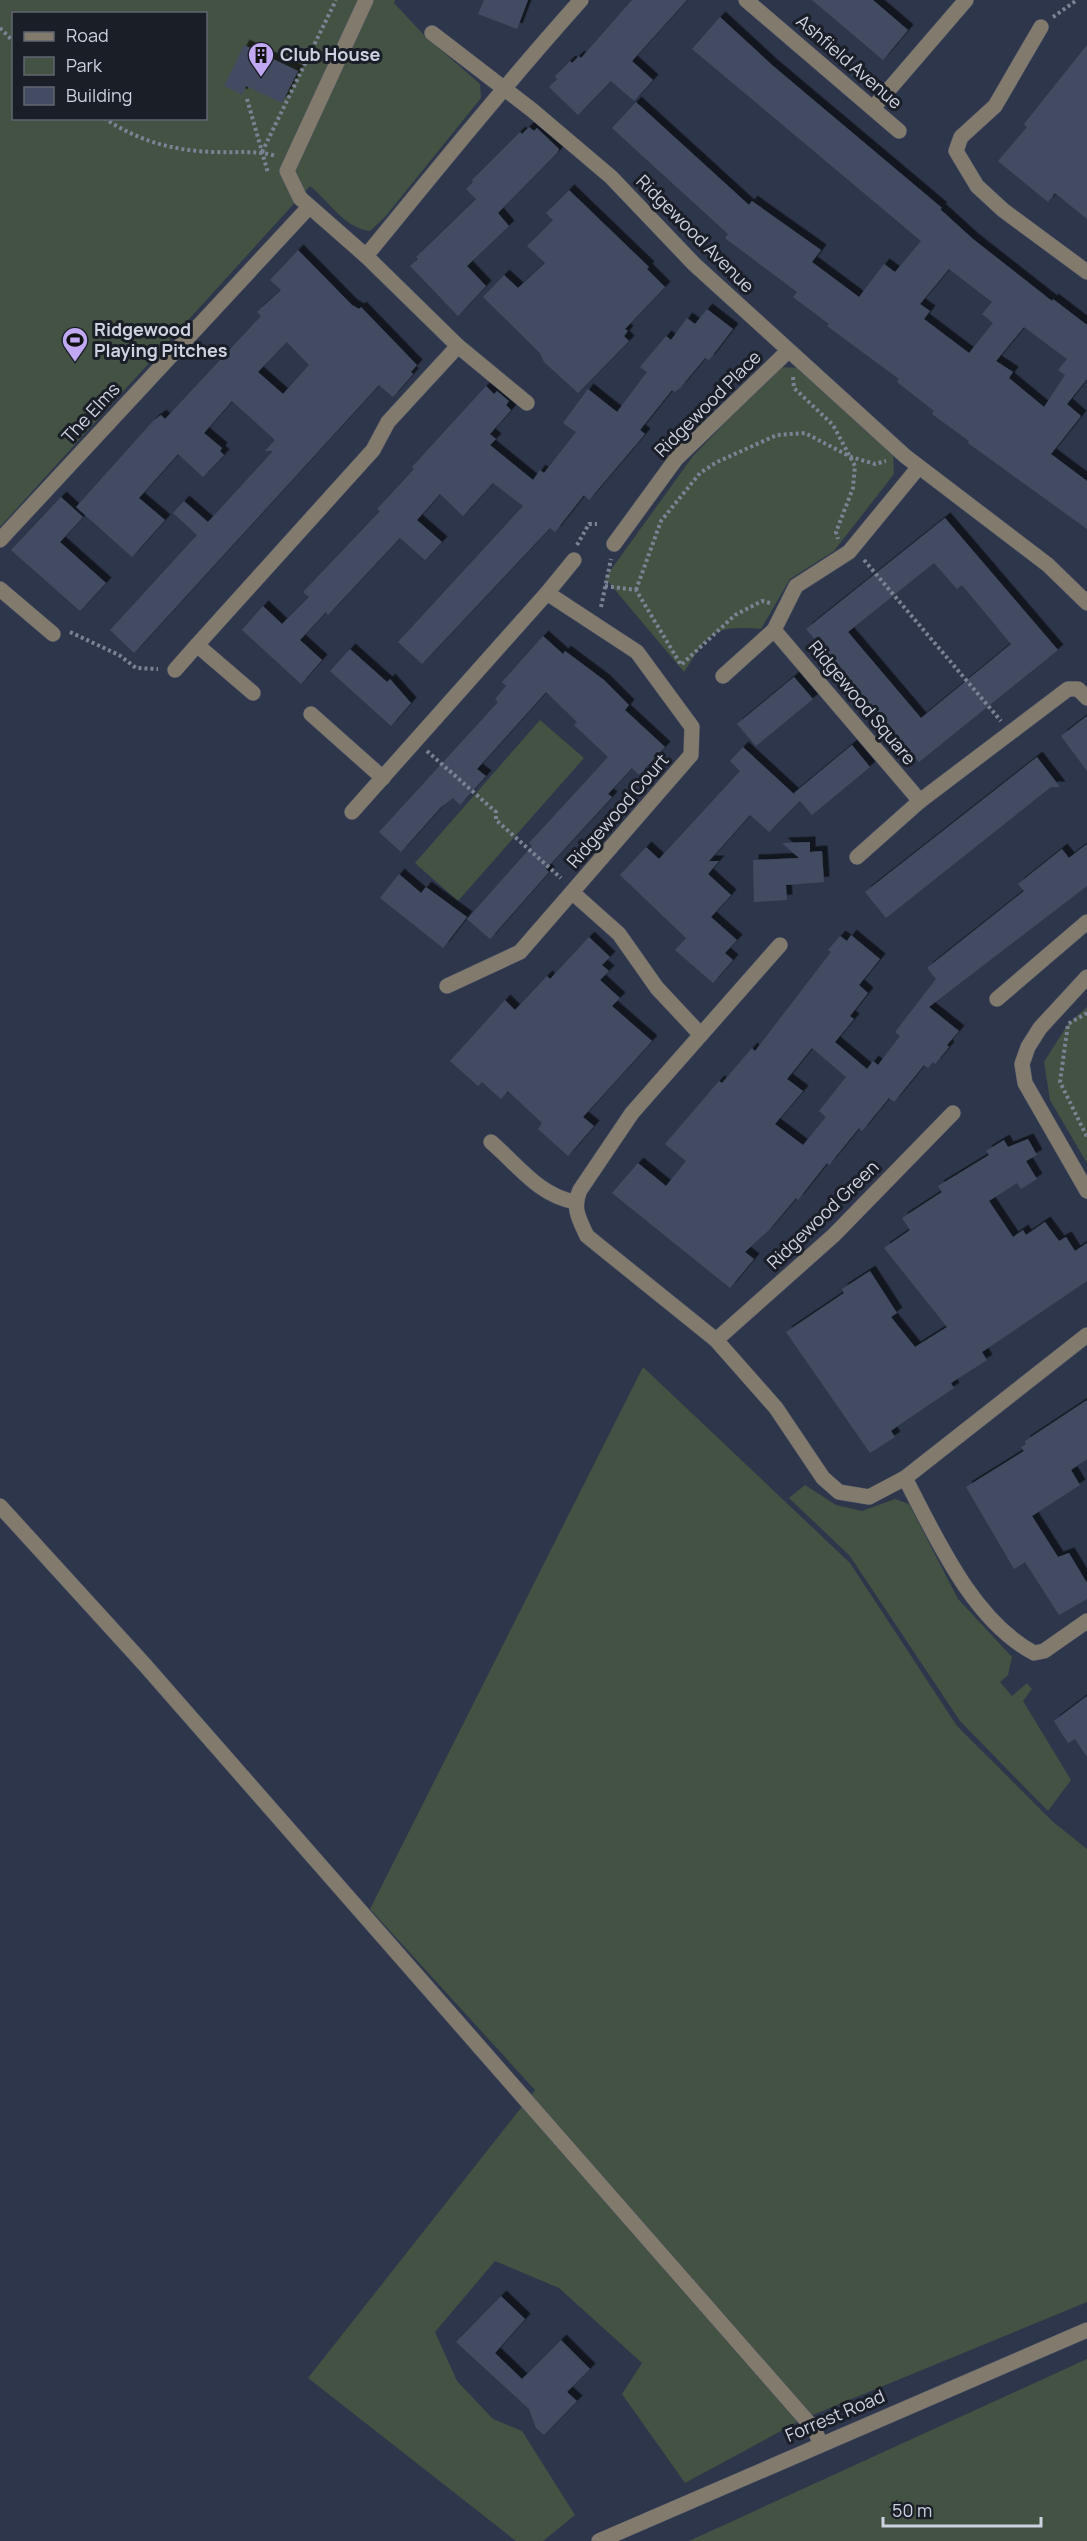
<svg xmlns="http://www.w3.org/2000/svg" width="1087" height="2541" font-family="Manrope,sans-serif">
  <style>
    .green { fill: #435242; fill-rule: evenodd }
    .building { fill: #434c62; fill-rule: evenodd; filter: url(#shadow) }
    .lines { fill: none; stroke-linecap: round; stroke-linejoin: round }
    .minor-casing { stroke: #4b5266; stroke-width: 16 }
    .path { stroke: #7b8293; stroke-width: 4; stroke-dasharray: 3 3; stroke-linecap: butt }
    .minor { stroke: #817a6d; stroke-width: 15 }
    .labels { text-anchor: middle; stroke-width: 6; stroke-linejoin: round; paint-order: stroke }
    .poi-label { font-size: 18px; font-weight: bold; fill: #cdd2e0; stroke: #1a1e27; text-anchor: start }
    .street-label { font-size: 18px; fill: #cdd2e0; stroke: #1a1e27 }
  </style>
  <defs>
    <filter id="shadow"><feDropShadow dx="5.5" dy="-5.5" stdDeviation="0" flood-color="#0009"/></filter>
  </defs>
  <rect width="100%" height="100%" fill="#2e364b"/>
  <g class="green">
    <path d="M0 0H395L394 3 424 35 480 84 481 98 385 217 370 231C344 228 329 201 310 186L0 527ZM14 14H206V118H14Z"/>
    <path d="M779 367 799 368 893 452 894 474 834 551 790 579 761 629C711 625 710 633 684 672L605 578 693 456Z"/>
    <polygon points="540,720 584,758 458,901 415,863"/>
    <polygon points="1087,1007 1087,1163 1050,1100 1044,1062 1068,1024"/>
    <polygon points="643,1367 850,1563 957,1726 1052,1821 1087,1849 1087,2302 803,2419 685,2483 622,2394 642,2363 559,2288 495,2261 435,2332 457,2381 493,2419 522,2431 575,2515 543,2541 516,2541 308,2378 535,2090 370,1909"/>
    <polygon points="805,1485 836,1505 862,1511 895,1499 909,1504 958,1599 1012,1657 1008,1675 1000,1682 1012,1696 1027,1683 1032,1689 1023,1701 1071,1780 1048,1811 960,1721 850,1556 789,1498"/>
    <polygon points="1087,2359 1087,2541 689,2541"/>
  </g>
  <g class="building">
    <polygon points="484,0 528,0 517,29 478,14"/>
    <polygon points="632,0 687,0 632,61 653,80 634,101 611,81 578,115 549,87 557,79 555,76 570,61 572,63 579,56 581,58"/>
    <polygon points="812,0 873,0 908,30 883,60"/>
    <path d="M720 17 772 65 942 208 940 209 973 239 1052 301 1053 299 1087 325V379L1067 404 1081 416 1051 454 1087 481V529L968 443 969 441 932 414 934 411 897 382 899 379 827 326 829 324 793 297 797 292 725 238 728 234 612 128 636 102 749 205 752 201 821 250 812 262 859 297 884 264 895 272 921 241 692 49ZM949 269 992 302 982 314 993 323 969 353 924 319 930 311 920 304ZM1024 327 1067 359 1058 370 1065 375 1044 407 1009 378 1013 372 996 361Z"/>
    <polygon points="244,45 298,71 282,103 246,86 242,95 224,86"/>
    <polygon points="1087,45 1087,219 1055,193 1048,202 998,161 1027,127 1024,124"/>
    <polygon points="529,127 534,131 537,128 559,149 557,153 498,213 509,226 467,266 486,286 458,316 410,266 418,259 416,257 476,199 466,189 473,182 472,180 520,132 522,134"/>
    <polygon points="569,190 649,267 647,269 665,287 625,329 628,331 624,336 629,341 578,393 544,362 540,353 483,297 504,275 518,288 545,263 527,246 553,220 546,213"/>
    <path d="M298 250 352 305 359 309 361 307 417 365 411 372 413 374 393 397 379 385 134 653 110 630 197 535 173 513 184 501 208 522 273 451H265L275 440 232 401 204 433 222 448 220 451 224 455 203 477 178 454 139 498 165 520 132 557 76 507 153 421 161 415 165 419 261 316 257 312 281 290 270 280ZM287 342 309 365 283 394 258 372Z"/>
    <polygon points="707,309 733,329 709,360 705,358 681,387 675,392 672,390 640,430 645,434 589,500 584,495 555,532 550,528 422,664 398,642 523,506 493,483 463,516 440,494 417,520 442,542 427,558 425,560 400,538 328,615 326,612 300,640 322,660 301,684 242,630 263,606 282,624 309,597 303,592 380,511 377,509 414,469 412,467 486,386 494,394 497,391 509,401 506,405 511,410 490,434 496,439 490,445 533,480 540,470 544,473 576,432 563,423 588,389 617,412 647,372 640,367 666,336 671,340 687,318 695,324"/>
    <polygon points="61,497 83,517 60,542 106,583 80,611 11,550"/>
    <path d="M945 518 1058 650 919 762 806 629ZM934 563 957 589 962 585 1011 644 921 718 848 632Z"/>
    <polygon points="543,636 563,654 565,651 572,656 604,680 629,705 625,710 665,747 639,775 632,768 608,794 612,797 546,869 549,872 490,939 467,919 532,846 529,843 608,757 574,725 577,722 546,692 477,769 486,776 460,805 453,798 441,807 401,852 379,832 498,702 495,699 506,686 502,682"/>
    <polygon points="350,649 387,682 390,679 411,703 391,726 330,671"/>
    <polygon points="794,677 813,699 756,746 737,724"/>
    <polygon points="1087,716 1087,771 1061,736"/>
    <polygon points="852,745 870,767 812,815 800,801 769,832 750,815 709,861 719,861 708,874 731,895 711,917 737,940 725,953 733,960 713,983 675,950 686,938 620,875 646,847 659,859 740,771 730,761 743,747 795,795 794,793"/>
    <polygon points="1037,757 1060,787 1051,787 886,918 865,892"/>
    <polygon points="810,842 810,852 822,851 824,882 786,885 787,900 754,902 753,860 799,858 782,843"/>
    <path d="M1087 844V886L929 1007 959 1031 947 1045 949 1047 935 1064 933 1062 928 1068 924 1065 894 1102 889 1098 862 1131 859 1128 829 1165 827 1163 798 1200 796 1198 769 1230 745 1252 754 1259 730 1288 612 1193 638 1163 666 1186 686 1161 665 1144 719 1081 722 1083 752 1048 755 1051 831 952 828 950 840 936 847 941 851 935 880 959 859 985 868 993 850 1016 854 1019 835 1042 867 1069 873 1061 878 1065 900 1036 895 1032 936 979 927 968 1024 891 1018 884 1062 849 1069 858ZM812 1048 846 1077 819 1111 826 1117 803 1145 775 1124 803 1091 787 1079Z"/>
    <polygon points="399,874 421,893 426,887 467,917 443,948 380,898"/>
    <polygon points="589,937 610,957 602,965 609,971 600,980 620,998 612,1006 652,1041 583,1117 594,1126 568,1156 538,1129 542,1123 508,1091 501,1099 482,1082 478,1086 450,1061 505,1000 515,1010 547,976 550,979"/>
    <polygon points="1028,1139 1037,1155 1026,1161 1037,1179 1021,1189 1017,1183 989,1201 1013,1237 1023,1230 1026,1235 1045,1222 1059,1241 1066,1237 1075,1251 1087,1243 1087,1281 982,1352 987,1360 951,1383 954,1388 899,1425 891,1431 895,1437 870,1453 786,1332 844,1293 842,1289 870,1271 897,1313 891,1317 915,1347 947,1327 884,1248 910,1230 902,1218 942,1192 938,1186 989,1155 986,1151 1004,1140 1008,1147"/>
    <polygon points="1087,1400 1087,1459 1071,1470 1080,1485 1032,1516 1058,1557 1069,1553 1087,1583 1087,1599 1059,1615 1025,1562 1014,1569 966,1487 1024,1451 1021,1447 1026,1444 1025,1441"/>
    <polygon points="1087,1696 1087,1757 1075,1739 1068,1743 1054,1721"/>
    <polygon points="501,2296 525,2319 495,2353 522,2379 561,2340 590,2369 567,2392 577,2401 544,2435 536,2428 529,2409 456,2342"/>
  </g>
  <g class="lines">
    <g class="minor-casing">
      <g id="minor">
        <path d="M366 0 287 171 300 198 366 256C437 169 507 83 581 0"/>
        <polyline points="746,0 899,131"/>
        <polyline points="1041,27 995,106 961,137 956,151 977,186 1003,210 1087,272"/>
        <polyline points="432,33 532,110 611,177 694,264 905,456 1048,565 1087,603"/>
        <polyline points="873,108 966,0"/>
        <polyline points="366,256 458,346 527,403"/>
        <polyline points="918,468 849,552 796,586 774,630 920,801 1068,689 1078,689 1087,698"/>
        <polyline points="0,540 309,207"/>
        <polyline points="614,544 676,459 788,351"/>
        <polyline points="0,589 53,634"/>
        <polyline points="547,593 574,560"/>
        <polyline points="175,670 197,645"/>
        <polyline points="723,676 774,630"/>
        <polyline points="253,693 197,645 373,450 388,422 458,346"/>
        <polyline points="311,714 383,778"/>
        <polyline points="352,812 547,593 637,652 692,727 691,755 520,952 447,986"/>
        <polyline points="857,857 920,801"/>
        <polyline points="573,893 619,934 657,988 701,1035"/>
        <path d="M780 945 632 1113 580 1190C572 1208 579 1219 587 1236L716 1340 776 1408 823 1478 839 1492 869 1497 905 1478 1087 1335"/>
        <polyline points="1087,977 1040,1028 1028,1047 1022,1064 1025,1083 1087,1191"/>
        <polyline points="997,999 1087,922"/>
        <path d="M491 1142C518 1165 538 1195 575 1202"/>
        <polyline points="716,1340 834,1235 953,1113"/>
        <path d="M905 1478C936 1537 972 1620 1034 1653L1044 1651 1087 1621"/>
        <polyline points="0,1506 144,1664 815,2430 820,2443"/>
        <polyline points="599,2541 1087,2330"/>
      </g>
    </g>
    <g class="path">
      <polyline points="1053,17 1077,0"/>
      <polyline points="0,28 14,42"/>
      <polyline points="247,99 268,173"/>
      <path d="M104 118C138 141 174 151 215 152 236 153 256 150 276 156"/>
      <polyline points="262,152 336,0"/>
      <polyline points="793,377 794,388 833,425 855,466 853,488 836,532 838,539"/>
      <polyline points="577,545 589,524 597,524"/>
      <polyline points="864,560 1001,721"/>
      <polyline points="605,586 636,590 681,665 735,615 762,601 770,603"/>
      <polyline points="636,590 661,521 700,473 717,462 777,435 805,433 851,457 875,464 886,461"/>
      <polyline points="601,607 611,559"/>
      <polyline points="70,632 119,655 136,668 158,669"/>
      <polyline points="427,751 496,812 496,820 561,878"/>
      <polyline points="1087,1013 1068,1024 1060,1082 1087,1137"/>
    </g>
    <use href="#minor" class="minor"/>
  </g>
  <defs>
    <g id="building-pin" transform="scale(1.35)"><path d="M0 17L-7.5 6A9.5 9.5 0 1 1 7.5 6Z" fill="#c1a8f3" stroke="#1a1e27"/><path d="M-4-6H4V6H1V3H-1V6H-4ZM-2.5-4.3h1.7v1.8h-1.7ZM.8-4.3h1.7v1.8H.8ZM-2.5-1h1.7V.8h-1.7ZM.8-1h1.7V.8H.8Z" fill="#111"/></g>
    <g id="stadium-pin" transform="scale(1.35)"><path d="M0 17L-7.5 6A9.5 9.5 0 1 1 7.5 6Z" fill="#c1a8f3" stroke="#1a1e27"/><path d="M0-5a6.5 5 0 1 0 0 10a6.5 5 0 1 0 0-10ZM-3.5-1.8h7v3.6h-7Z" fill="#111"/></g>
  </defs>
  <g fill-rule="evenodd">
    <use href="#building-pin" x="261" y="55"/>
    <use href="#stadium-pin" x="75" y="340"/>
  </g>
  <g class="labels">
    <g class="poi-label">
      <text x="280" y="61">Club House</text>
      <text x="94" y="336">Ridgewood<tspan x="94" dy="21">Playing Pitches</tspan></text>
    </g>
    <g class="street-label">
      <text transform="translate(849 62) rotate(41)" y="6">Ashfield Avenue</text>
      <text transform="translate(695 234) rotate(45)" y="6">Ridgewood Avenue</text>
      <text transform="translate(708 404) rotate(-45)" y="6">Ridgewood Place</text>
      <text transform="translate(91 413) rotate(-47)" y="6">The Elms</text>
      <text transform="translate(862 703) rotate(50)" y="6">Ridgewood Square</text>
      <text transform="translate(618 811) rotate(-49)" y="6">Ridgewood Court</text>
      <text transform="translate(823 1215) rotate(-44)" y="6">Ridgewood Green</text>
      <text transform="translate(835 2416) rotate(-23)" y="6">Forrest Road</text>
    </g>
  </g>
  <rect x="12" y="12" width="195" height="108" fill="#1a1e27" stroke="#626671" stroke-width="1.5"/>
  <rect x="24" y="32" width="30" height="9" fill="#817a6d" stroke="#626671" stroke-width="1.5"/>
  <text x="66" y="42" font-size="18" fill="#cdd2e0">Road</text>
  <rect x="24" y="57" width="30" height="18" fill="#435242" stroke="#626671" stroke-width="1.5"/>
  <text x="66" y="72" font-size="18" fill="#cdd2e0">Park</text>
  <rect x="24" y="87" width="30" height="18" fill="#434c62" stroke="#626671" stroke-width="1.5"/>
  <text x="66" y="102" font-size="18" fill="#cdd2e0">Building</text>
  <path d="M883 2517v9h158v-9" fill="none" stroke="#cdd2e0" stroke-width="3"/>
  <text x="892" y="2517" font-size="18" fill="#cdd2e0" stroke="#1a1e27" stroke-width="4.5" paint-order="stroke">50 m</text>
</svg>
